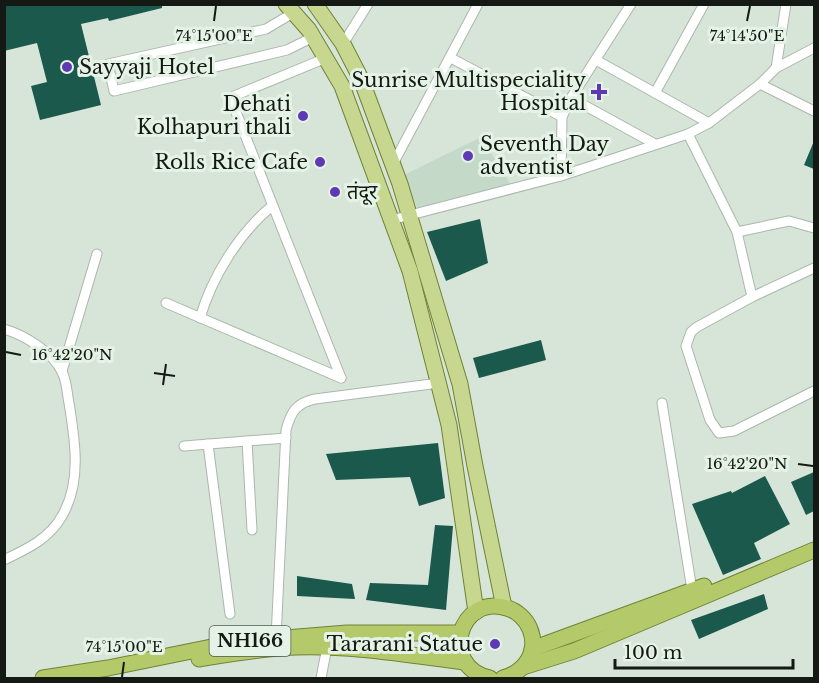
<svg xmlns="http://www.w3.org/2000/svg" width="819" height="683" font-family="'Libre Baskerville','Noto Sans Devanagari',serif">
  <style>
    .built { fill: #c5d9c8 }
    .building { fill: #1c594d }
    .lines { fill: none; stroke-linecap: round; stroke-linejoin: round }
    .minor-casing { stroke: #aab7ac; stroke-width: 11 }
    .primary-casing { stroke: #708334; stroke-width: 17 }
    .trunk-casing { stroke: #708334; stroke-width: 17 }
    .minor { stroke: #fff; stroke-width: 9 }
    .primary { stroke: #c7d78f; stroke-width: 15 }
    .trunk { stroke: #b4ca6a; stroke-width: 15 }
    .ticks { fill: none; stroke: #141914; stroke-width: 2 }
    .poi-dot { fill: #5e3ab2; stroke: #e5f3e6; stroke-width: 2 }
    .labels { text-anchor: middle; stroke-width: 6; stroke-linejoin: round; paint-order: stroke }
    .shield { fill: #e5f3e6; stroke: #535a53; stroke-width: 1.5 }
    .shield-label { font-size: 18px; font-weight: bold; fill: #141914 }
    .poi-label { font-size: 20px; fill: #141914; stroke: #e5f3e6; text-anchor: end }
    .ticks-label { font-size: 15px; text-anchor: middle; fill: #141914; stroke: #e5f3e6; stroke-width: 6; stroke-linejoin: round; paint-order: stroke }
  </style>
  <rect width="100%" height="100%" fill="#d7e5d9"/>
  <polygon class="built" points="481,137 511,185 418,209 402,176"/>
  <g class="building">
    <polygon points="4,4 162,4 162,8 109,21 108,18 81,24 101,105 40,120 31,86 47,82 37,43 4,51"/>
    <polygon points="814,141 814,169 804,165"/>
    <polygon points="480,219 488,263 446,281 427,232"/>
    <polygon points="541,340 546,360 479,378 473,358"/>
    <polygon points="438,443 445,498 419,506 410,477 336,480 326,454"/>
    <polygon points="814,472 814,511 806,515 791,482"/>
    <polygon points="765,476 790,524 754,543 761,559 723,575 692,504 731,491 732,493"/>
    <polygon points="435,525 453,526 446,610 366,600 370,583 428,585"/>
    <polygon points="297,576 352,584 355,599 297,596"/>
    <polygon points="764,594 768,609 699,639 691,620"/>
  </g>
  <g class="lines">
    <g class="minor-casing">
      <g id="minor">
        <polyline points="293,13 266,29 108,64 114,91 287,50 313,37"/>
        <polyline points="343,44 368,4"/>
        <polyline points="326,58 234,96 232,102 341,378"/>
        <polyline points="451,58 562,117"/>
        <polyline points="596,60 709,123"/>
        <polyline points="776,68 786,4"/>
        <polyline points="760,84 814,111"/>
        <polyline points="655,93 704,4"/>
        <polyline points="571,98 655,144"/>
        <polyline points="688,134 737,232"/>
        <polyline points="393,164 478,4"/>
        <polyline points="561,176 562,117 571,98 631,4"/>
        <polyline points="391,220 561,176 688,134 709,123 760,84 776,68 814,48"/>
        <polyline points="814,268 752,297 697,327 691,332 686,346 710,420 719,433 734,431 814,391"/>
        <polyline points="752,297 737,232 789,221 814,228"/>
        <polyline points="166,303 341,378"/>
        <path d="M200 318C212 277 239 233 272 206"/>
        <path d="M4 329C24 335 53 352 62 372 67 381 67 394 69 403 75 440 82 482 62 516 49 539 27 549 4 560"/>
        <polyline points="62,371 97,254"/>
        <polyline points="662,403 692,590"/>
        <polyline points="247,441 252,530"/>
        <polyline points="208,444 230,614"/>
        <polyline points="184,446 286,438"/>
        <path d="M276 638 286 430C291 412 296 403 315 399L439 383"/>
        <polyline points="321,678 327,647"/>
      </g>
    </g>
    <g class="primary-casing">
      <g id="primary">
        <polyline points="286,4 309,30 342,86 410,271 449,425 476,612"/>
        <polyline points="315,4 343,44 361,79 400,184 460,384 475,466 504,607"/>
      </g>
    </g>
    <g class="trunk-casing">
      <g id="trunk">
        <polyline points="532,649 704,586"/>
        <path d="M199 659C231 654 263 648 295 647 352 645 409 655 465 662"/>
        <polyline points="523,667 574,651 814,550"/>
        <polyline points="43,678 108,668 236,642 347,633 460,633"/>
        <path d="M490 678C439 667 458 593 507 608 517 611 526 619 530 629 539 652 525 672 503 678"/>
      </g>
    </g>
    <use href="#minor" class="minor"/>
    <use href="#primary" class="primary"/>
    <use href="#trunk" class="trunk"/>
  </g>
  <path class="ticks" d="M214 21 216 6M747 21 750 6M6 352 21 355M154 373 175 376M163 385 166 364M798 464 813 466M122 677 124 662"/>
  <g class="poi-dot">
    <circle cx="67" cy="67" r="6"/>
    <path d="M596 83h6v6h6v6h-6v6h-6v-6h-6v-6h6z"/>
    <circle cx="303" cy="116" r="6"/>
    <circle cx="468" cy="156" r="6"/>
    <circle cx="320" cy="162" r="6"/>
    <circle cx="335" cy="192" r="6"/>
    <circle cx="495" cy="644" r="6"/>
  </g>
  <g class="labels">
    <rect class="shield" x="209.5" y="626" width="81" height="30" rx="4.5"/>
    <g class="shield-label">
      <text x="250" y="647">NH166</text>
    </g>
    <g class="poi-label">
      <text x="79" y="74" text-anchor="start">Sayyaji Hotel</text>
      <text x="586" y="87">Sunrise Multispeciality<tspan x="586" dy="23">Hospital</tspan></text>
      <text x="291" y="111">Dehati<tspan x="291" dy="23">Kolhapuri thali</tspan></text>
      <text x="480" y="151" text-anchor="start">Seventh Day<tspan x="480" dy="23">adventist</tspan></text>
      <text x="308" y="169">Rolls Rice Cafe</text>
      <text x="347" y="199" text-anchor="start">तंदूर</text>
      <text x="483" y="651">Tararani Statue</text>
    </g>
  </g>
  <g class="ticks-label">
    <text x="214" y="41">74°15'00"E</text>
    <text x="747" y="41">74°14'50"E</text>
    <text x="72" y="360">16°42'20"N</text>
    <text x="747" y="469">16°42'20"N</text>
    <text x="124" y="652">74°15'00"E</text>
  </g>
  <rect width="819" height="683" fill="none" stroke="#141914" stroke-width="12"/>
  <path d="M615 659v9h178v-9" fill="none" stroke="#141914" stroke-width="3"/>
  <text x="624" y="659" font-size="18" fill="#141914" stroke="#e5f3e6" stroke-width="4.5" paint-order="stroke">100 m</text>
</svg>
